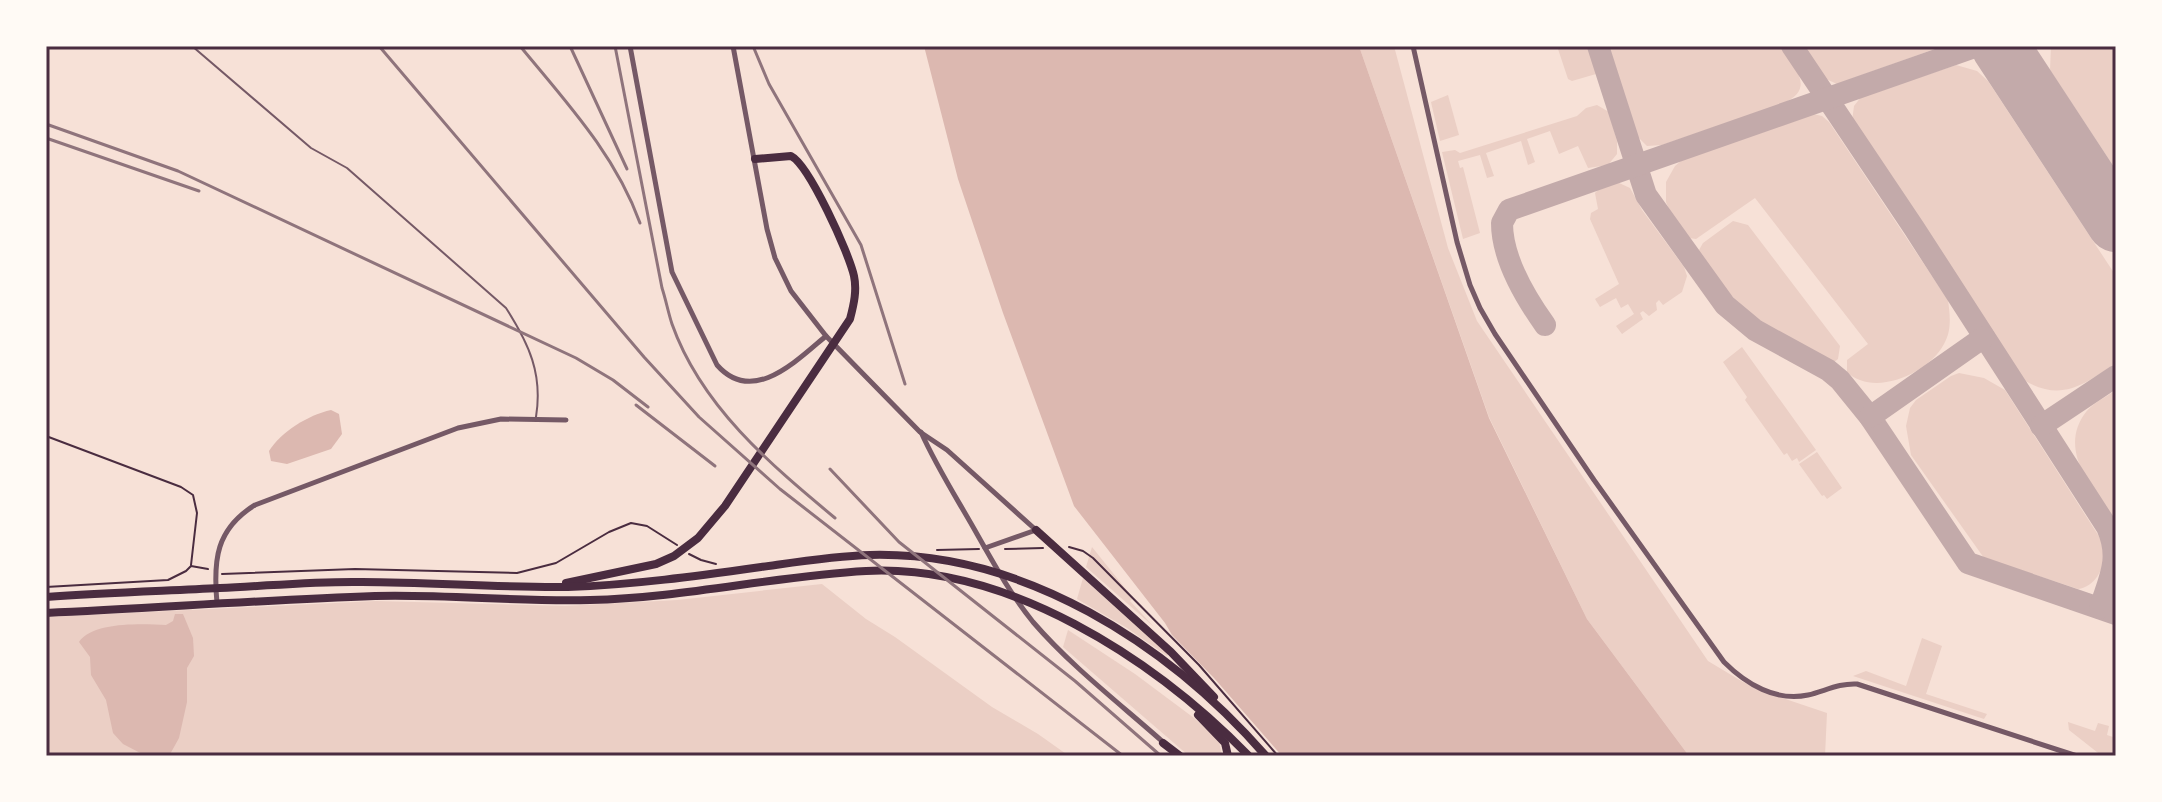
<svg xmlns="http://www.w3.org/2000/svg" width="2162" height="802" font-family="'PT Sans Narrow',sans-serif">
  <style>
    .green { fill: #ebcfc5 }
    .water { fill: #dcb8b0 }
    .lines { fill: none; stroke-linecap: round; stroke-linejoin: round }
    .taxiway { stroke: #c3aaaa; stroke-width: 22 }
    .runway { stroke: #c3aaaa; stroke-width: 58 }
    .path { stroke: #4a2c40; stroke-width: 2 }
    .service { stroke: #755966; stroke-width: 2 }
    .minor { stroke: #755966; stroke-width: 5 }
    .trunk { stroke: #4a2c40; stroke-width: 8 }
    .rail { stroke: #8f747c; stroke-width: 3 }
    .neatline { fill: none; stroke: #4a2c40; stroke-width: 3 }
  </style>
  <rect width="100%" height="100%" fill="#f7e1d7"/>
  <g class="green">
    <polygon points="1359,46 1394,46 1448,248 1477,321 1708,661 1743,682 1768,693 1827,713 1825,756 1689,756 1587,619 1489,417"/>
    <polygon points="1557,46 1588,46 1596,74 1572,81 1568,79"/>
    <path d="M1608 46H1780C1793 66 1817 88 1784 103L1662 145 1647 146 1636 135Z"/>
    <polygon points="1803,46 1943,46 1837,84 1826,79"/>
    <polygon points="2051,46 2116,46 2116,170 2050,70"/>
    <path d="M1956 65 1977 71 1988 81 2116 276V363C2083 385 2061 403 2022 379L1852 121 1854 106 1861 97Z"/>
    <polygon points="1448,95 1459,135 1440,141 1431,102"/>
    <polygon points="1597,105 1609,112 1617,141 1617,154 1608,165 1588,168 1578,146 1559,154 1550,131 1527,139 1535,162 1528,165 1521,141 1486,153 1494,176 1487,178 1480,155 1458,161 1460,168 1463,167 1480,233 1463,239 1442,152 1455,150 1460,153 1577,116 1586,108"/>
    <path d="M1813 114 1822 116 1829 122 1948 300C1950 315 1952 330 1944 344 1929 373 1874 398 1847 372V360L1868 344 1755 198 1696 239 1689 238 1670 212 1666 202V182L1675 166 1682 160Z"/>
    <polygon points="1617,182 1630,188 1642,210 1684,267 1687,276 1682,292 1663,305 1659,300 1656,303 1657,310 1649,316 1643,311 1640,313 1643,319 1622,334 1616,326 1634,314 1628,304 1621,308 1616,298 1600,307 1595,299 1619,284 1590,219 1591,213 1598,209 1595,193 1599,189"/>
    <path d="M1733 221 1748 225 1840 346 1838 359 1834 362C1789 338 1745 319 1715 276 1709 268 1702 259 1699 250L1703 243Z"/>
    <polygon points="1742,347 1816,450 1799,462 1797,458 1792,461 1787,453 1784,455 1745,400 1747,397 1723,362"/>
    <path d="M1959 373 1984 378 2005 390 2102 541C2109 559 2099 586 2078 589L1984 558 1911 455 1906 426 1910 408 1916 400 1951 376Z"/>
    <path d="M2116 390V524C2095 491 2056 451 2086 412 2093 403 2106 397 2116 390Z"/>
    <polygon points="1817,452 1842,488 1827,499 1824,495 1822,496 1799,464"/>
    <polygon points="1092,547 1133,598 1130,601 1154,627 1086,567"/>
    <polygon points="1083,578 1168,654 1167,656 1127,628 1077,599"/>
    <polygon points="822,584 866,619 895,637 992,707 1038,734 1069,756 46,756 46,617 376,601 565,606 677,600"/>
    <polygon points="1068,630 1135,674 1194,718 1219,741 1222,756 1189,756 1063,647"/>
    <polygon points="1922,638 1942,646 1926,694 1987,714 1984,719 1853,676 1866,671 1906,686"/>
    <polygon points="2068,722 2095,731 2098,723 2109,726 2107,735 2116,738 2112,756 2102,756 2069,730"/>
  </g>
  <g class="water">
    <polygon points="924,46 1359,46 1489,418 1587,619 1689,756 1282,756 1214,678 1172,635 1165,623 1074,506 1003,313 958,179"/>
    <path d="M331 410 339 414 342 434 331 449 287 464 271 461 269 451C281 432 308 415 331 410Z"/>
    <path d="M175 614H183L193 638 194 656 187 668V702L179 738 169 756H146L123 744 113 733 106 700 91 675 90 657 79 642C93 621 144 624 166 625L173 621Z"/>
  </g>
  <g class="lines">
    <g class="taxiway">
      <polyline points="1598,46 1646,195 1725,305 1755,330 1828,370 1840,380 1870,417 1968,563 2116,614"/>
      <path d="M1792 46 1914 228 2107 527C2121 558 2110 577 2100 608"/>
      <path d="M1545 325C1525 297 1502 258 1502 223L1509 210 1977 46"/>
      <polyline points="1870,417 1984,337"/>
      <polyline points="2041,426 2116,376"/>
    </g>
    <polyline class="runway" points="2000,46 2116,223"/>
    <g class="path">
      <polyline points="46,436 181,487 193,495 197,513 191,565"/>
      <polyline points="1069,547 1083,551 1093,558 1199,665 1278,756"/>
      <polyline points="1005,549 1043,548"/>
      <polyline points="937,550 979,549"/>
      <polyline points="689,554 701,560 716,564"/>
      <polyline points="222,574 355,569 517,573 556,563 609,532 631,523 647,526 677,545"/>
      <polyline points="46,587 168,580 186,571 191,566 208,569"/>
    </g>
    <path class="service" d="M192 46 311 148 347 168 506 308C529 344 543 374 536 417"/>
    <g class="minor">
      <path d="M630 46 672 272 717 365C753 406 797 360 826 336"/>
      <polyline points="733,46 767,229 775,258 791,291 826,336 920,432 947,450 1036,530 985,548"/>
      <path d="M1413 46 1457 242 1470 285 1480 308 1495 334 1594 480 1724 662C1746 684 1776 702 1808 695 1825 691 1839 683 1857 684L2077 756"/>
      <path d="M921 432C937 468 958 500 977 534 994 564 1011 595 1033 622 1071 666 1119 703 1163 742"/>
      <path d="M217 603C213 560 216 529 255 505L458 428 501 419 566 420"/>
    </g>
    <g class="trunk">
      <polyline points="1036,530 1171,652 1214,697"/>
      <path d="M566 583 656 564 674 556 698 538 725 506 850 319C854 304 857 290 854 276 849 253 809 165 791 156L755 159"/>
      <path d="M46 597C104 593 162 591 220 588 267 586 315 581 362 582 431 582 500 588 568 587 633 585 697 576 761 567 797 562 834 556 870 555 1024 551 1168 644 1266 756"/>
      <path d="M46 613C155 608 265 600 375 596 446 594 518 602 590 600 683 598 774 576 866 571 1008 564 1153 658 1249 756"/>
      <polyline points="1198,715 1225,743 1228,756"/>
      <polyline points="1163,743 1180,756"/>
    </g>
    <g class="rail">
      <polyline points="379,46 644,357 699,417 780,489 1123,756"/>
      <path d="M520 46C566 102 615 154 640 223"/>
      <polyline points="570,46 627,169"/>
      <path d="M615 46 662 288C666 300 668 312 672 324 701 406 770 464 835 518"/>
      <polyline points="753,46 769,84 861,245 905,384"/>
      <polyline points="46,124 178,171 576,358 613,380 648,407"/>
      <polyline points="46,138 199,191"/>
      <polyline points="636,405 715,466"/>
      <polyline points="830,469 899,542 1075,681 1161,756"/>
    </g>
  </g>
  <rect width="2162" height="802" fill="none" stroke="#fffaf5" stroke-width="96"/>
  <rect x="48" y="48" width="2066" height="706" class="neatline"/>
</svg>
